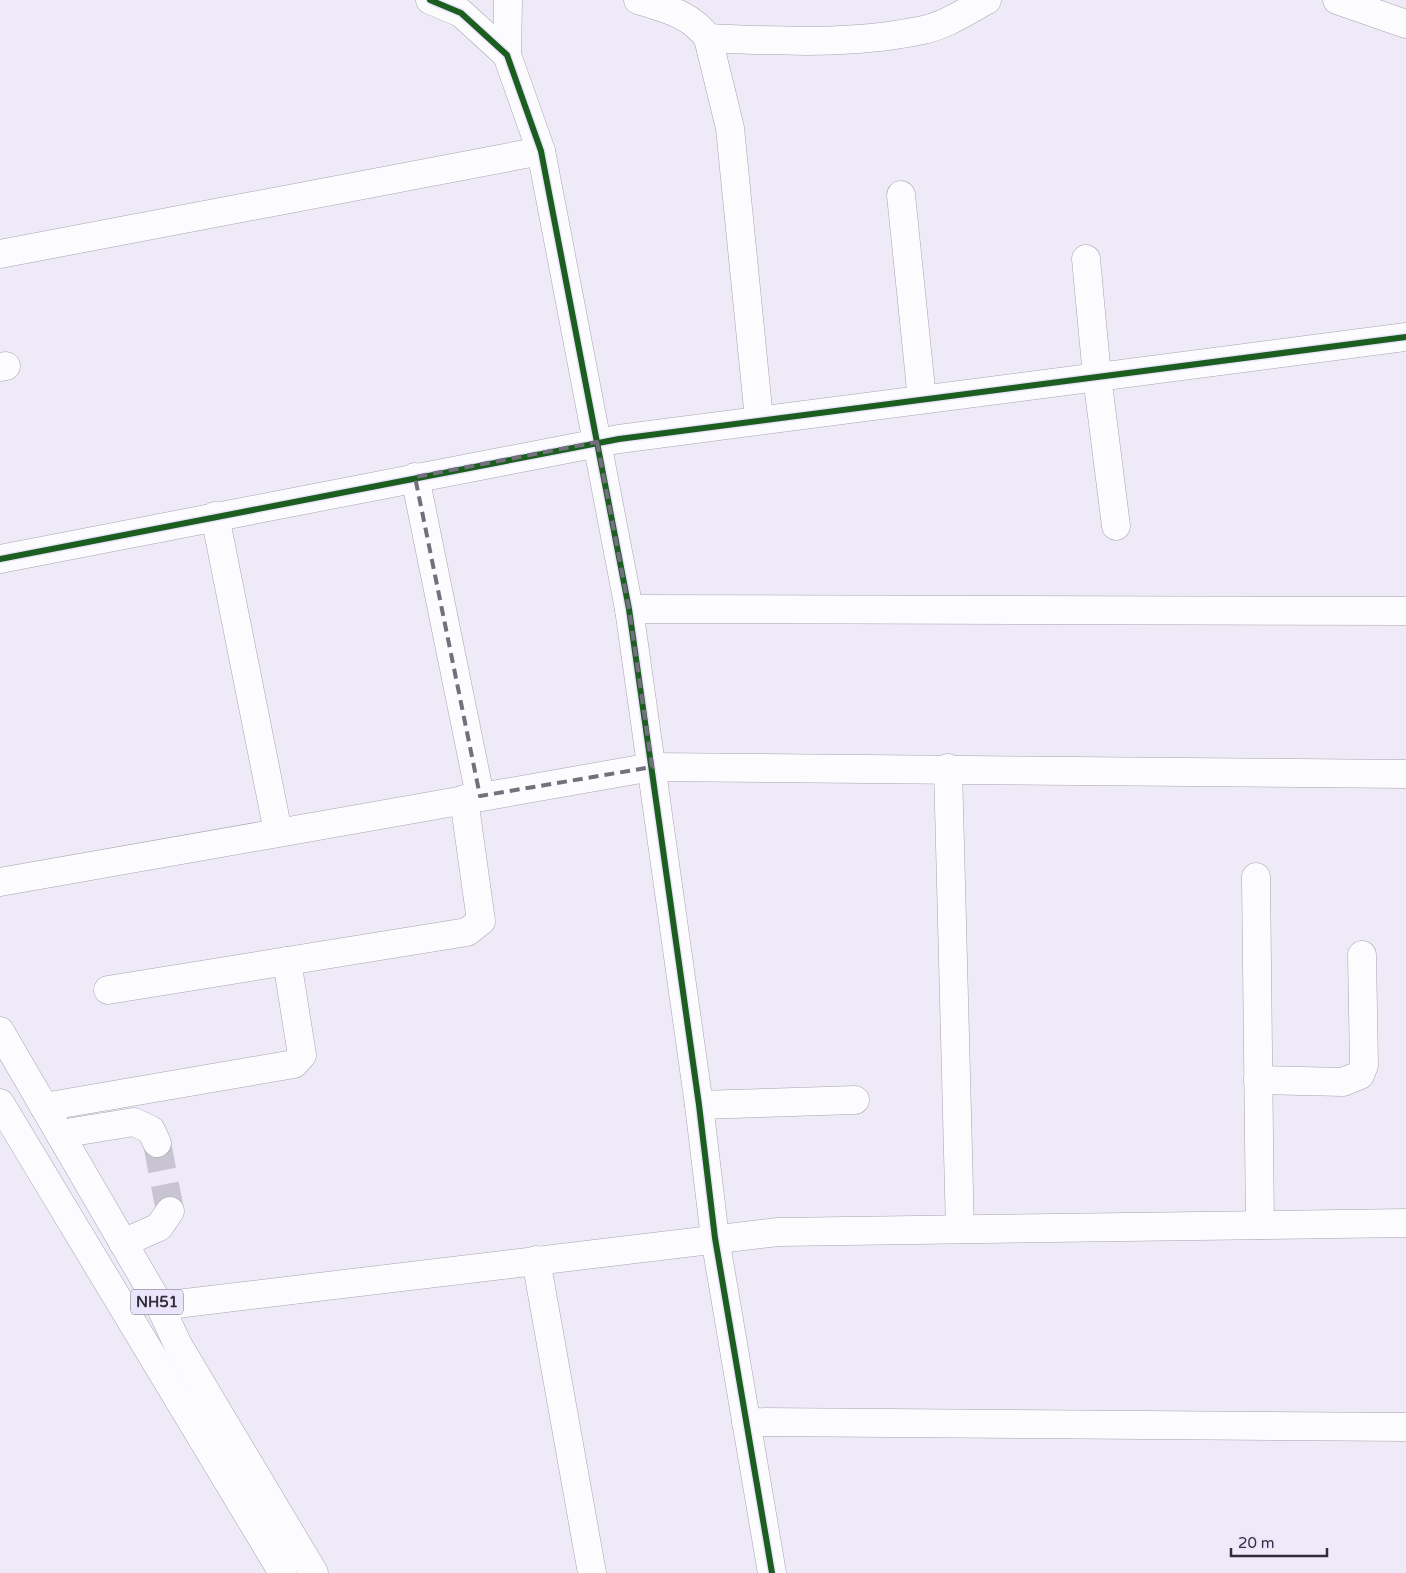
<svg xmlns="http://www.w3.org/2000/svg" width="1406" height="1573" font-family="'Varela Round',sans-serif">
  <style>
    .lines { fill: none; stroke-linecap: round; stroke-linejoin: round }
    .minor-tunnel { stroke: #c8c4d1; stroke-width: 28; stroke-dasharray: 28 14; stroke-linecap: butt }
    .minor-casing { stroke: #a7a4ae; stroke-width: 29 }
    .highway-casing { stroke: #a7a4ae; stroke-width: 29 }
    .minor { stroke: #fcfcfe; stroke-width: 28 }
    .highway { stroke: #fcfcfe; stroke-width: 28 }
    .cycleway-casing { stroke: #ebe5fc; stroke-width: 9 }
    .cycleway { stroke: #1b5e20; stroke-width: 6 }
    .marked { fill: none; stroke: #73707c; stroke-width: 4; stroke-dasharray: 10 6; stroke-linejoin: round }
    .labels { text-anchor: middle; stroke-width: 4; stroke-linejoin: round; paint-order: stroke }
    .shield { fill: #ebe5fc; stroke: #696574; stroke-width: 1 }
    .shield-label { font-size: 15px; font-weight: bold; fill: #312e39 }
  </style>
  <rect width="100%" height="100%" fill="#eeeaf7"/>
  <g class="lines">
    <polyline class="minor-tunnel" points="157,1143 170,1211"/>
    <g class="minor-casing">
      <g id="minor">
        <polyline points="430,0 461,13 507,55 541,151 629,609 699,1105 715,1238 772,1573"/>
        <path d="M638 0C666 9 691 14 708 38L730 128 759 419"/>
        <polyline points="1337,0 1406,24"/>
        <path d="M708 38C777 41 849 45 918 31 943 27 965 12 987 0"/>
        <polyline points="507,55 508,0"/>
        <polyline points="901,195 922,399"/>
        <polyline points="0,254 541,151"/>
        <polyline points="1086,259 1097,376 1116,526"/>
        <polyline points="0,367 6,366"/>
        <polyline points="415,477 480,796"/>
        <polyline points="215,516 278,832"/>
        <polyline points="0,559 619,439 1406,337"/>
        <polyline points="629,609 1406,611"/>
        <polyline points="948,768 960,1229"/>
        <polyline points="1256,877 1260,1225"/>
        <polyline points="0,882 652,767 1406,774"/>
        <polyline points="108,990 467,932 481,921 464,799"/>
        <polyline points="1258,1080 1343,1082 1360,1075 1364,1065 1362,955"/>
        <polyline points="699,1105 855,1100"/>
        <polyline points="44,1107 294,1064 302,1055 287,961"/>
        <polyline points="60,1134 134,1122 151,1130 157,1143"/>
        <polyline points="123,1243 159,1227 170,1211"/>
        <polyline points="536,1260 592,1573"/>
        <polyline points="160,1306 778,1232 1406,1223"/>
        <polyline points="746,1422 1406,1427"/>
      </g>
    </g>
    <g class="highway-casing">
      <g id="highway">
        <polyline points="0,1031 160,1306 178,1345 314,1573"/>
        <polyline points="0,1103 283,1573"/>
      </g>
    </g>
    <use href="#minor" class="minor"/>
    <use href="#highway" class="highway"/>
    <g class="cycleway-casing">
      <g id="cycleway">
        <polyline points="430,0 461,13 507,55 541,151 629,609 699,1105 715,1238 772,1573"/>
        <polyline points="0,559 619,439 1406,337"/>
      </g>
    </g>
    <use href="#cycleway" class="cycleway"/>
  </g>
  <path class="marked" d="M597 442 629 609 652 767 480 796 415 477Z"/>
  <g class="labels">
    <rect class="shield" x="131" y="1289.5" width="52" height="25" rx="4"/>
    <g class="shield-label">
      <text x="157" y="1307">NH51</text>
    </g>
  </g>
  <path d="M1231 1548v8h96v-8" fill="none" stroke="#312e39" stroke-width="2.5"/>
  <text x="1238" y="1548" font-size="15" fill="#312e39" stroke="#ebe5fc" stroke-width="4" paint-order="stroke">20 m</text>
</svg>
